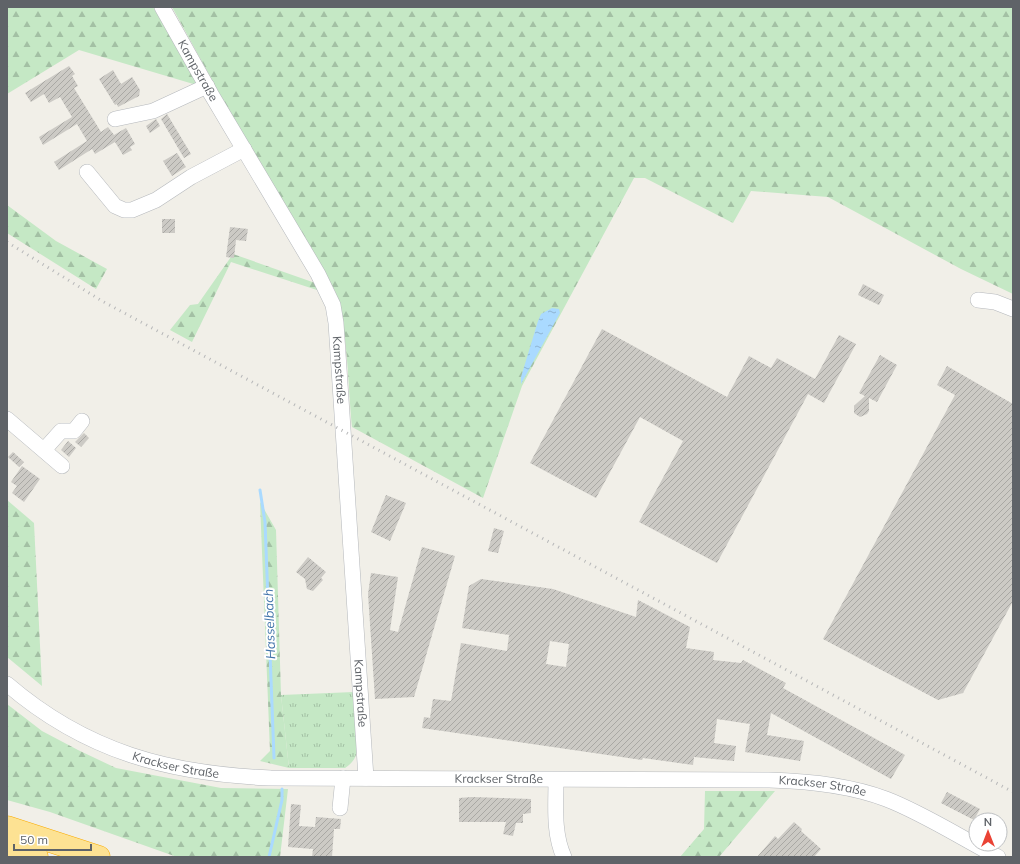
<svg xmlns="http://www.w3.org/2000/svg" width="1020" height="864" font-family="Mulish,sans-serif">
  <style>
    .grass { fill: url(#grass-tufts) }
    .forest { fill: url(#forest-firs) }
    .water { fill: url(#water-ripples) }
    .lines { fill: none; stroke-linecap: round; stroke-linejoin: round }
    .stream { stroke: #aadaff; stroke-width: 3 }
    .building { fill: url(#building-hatch); fill-rule: evenodd }
    .minor-casing { stroke: #b5b8bc; stroke-width: 16 }
    .highway-casing { stroke: #f9ab00; stroke-width: 23 }
    .minor { stroke: #fff; stroke-width: 15 }
    .highway { stroke: #fde293; stroke-width: 22 }
    .rail { stroke: #b6b7b8; stroke-width: 3; stroke-dasharray: 1 5; stroke-linecap: butt }
    .labels { text-anchor: middle; stroke-width: 4; stroke-linejoin: round; paint-order: stroke }
    .street-label { font-size: 12px; fill: #5f6368; stroke: #fff }
    .water-label { font-size: 13px; font-style: italic; fill: #4174aa; stroke: #fff }
  </style>
  <defs>
    <pattern id="grass-tufts" width="24" height="20" patternUnits="userSpaceOnUse"><rect width="24" height="20" fill="#c5e8c5"/><path d="M3 7l-1-3M5 7V3M7 7l1-3M15 17l-1-3M17 17v-4M19 17l1-3" fill="none" stroke="#a3c0a4"/></pattern>
    <pattern id="forest-firs" width="22" height="20" patternUnits="userSpaceOnUse"><rect width="22" height="20" fill="#c5e8c5"/><path d="M5 1l3.5 6h-7zM16 11l3.5 6h-7z" fill="#a3c0a4"/></pattern>
    <pattern id="water-ripples" width="26" height="14" patternUnits="userSpaceOnUse"><rect width="26" height="14" fill="#aadaff"/><path d="M2 4q2-2 4 0t4 0M15 11q2-2 4 0t4 0" fill="none" stroke="#8eb4d2"/></pattern>
    <pattern id="building-hatch" width="6" height="6" patternUnits="userSpaceOnUse"><rect width="6" height="6" fill="#cccac5"/><path d="M-1 1l2-2M0 6l6-6M5 7l2-2" fill="none" stroke="#a9a8a4"/></pattern>
  </defs>
  <rect width="100%" height="100%" fill="#f1efe8"/>
  <path class="grass" d="M354 692 358 747C356 757 354 762 345 768H289L281 695Z"/>
  <g class="forest">
    <polygon points="7,7 153,7 200,86 79,50 7,94"/>
    <path d="M172 7H1013V294L961 269 828 197 751 191 733 223 645 178H634L522 386 483 498 352 427C348 386 348 328 335 291L218 91Z"/>
    <polygon points="7,205 56,241 107,269 96,289 7,233"/>
    <polygon points="233,254 318,284 320,291 231,262 192,342 170,330 190,305 198,304"/>
    <polygon points="7,500 34,523 42,686 7,657"/>
    <polygon points="260,502 276,530 281,695 289,768 260,761 270,751"/>
    <polygon points="7,704 42,731 78,750 116,768 221,788 288,789 280,857 177,857 50,812 7,800"/>
    <polygon points="705,791 775,791 719,857 680,857 704,829"/>
  </g>
  <polygon class="water" points="552,308 559,309 560,313 521,384 521,377 538,321 541,314"/>
  <g class="lines">
    <g class="stream">
      <polyline points="260,490 265,522 274,758"/>
      <polyline points="269,857 282,800 282,789"/>
    </g>
  </g>
  <g class="building">
    <polygon points="69,66 75,74 72,76 78,86 74,88 101,132 108,127 114,135 126,128 135,144 130,147 132,150 123,155 115,142 95,154 92,149 59,170 54,162 87,141 77,124 43,145 39,137 72,117 60,97 49,103 44,94 31,102 25,93"/>
    <polygon points="113,70 121,84 132,77 140,90 139,96 118,107 117,104 115,105 99,79"/>
    <polygon points="167,114 191,154 184,158 161,119"/>
    <polygon points="156,119 160,126 150,133 146,126"/>
    <polygon points="177,153 186,167 172,176 163,161"/>
    <rect x="162" y="219" width="13" height="14"/>
    <polygon points="230,227 248,229 246,241 236,240 234,258 226,257"/>
    <polygon points="863,284 884,295 879,305 858,295"/>
    <polygon points="602,329 727,397 749,356 771,368 777,358 815,379 839,335 856,344 824,403 808,394 717,563 639,522 683,441 640,417 596,498 530,463"/>
    <polygon points="880,355 897,365 877,402 869,398 869,411 867,414 860,417 854,413 854,406 865,396 859,393"/>
    <polygon points="947,366 1013,404 1013,601 963,693 938,700 823,639 955,395 937,385"/>
    <polygon points="84,433 89,438 81,447 75,442"/>
    <polygon points="68,441 76,448 69,457 61,450"/>
    <polygon points="13,452 24,462 19,467 8,457"/>
    <polygon points="22,466 40,479 24,502 12,493 17,486 11,482"/>
    <polygon points="386,495 406,503 390,541 371,532"/>
    <polygon points="494,528 504,531 498,553 488,551"/>
    <polygon points="422,547 455,556 414,697 375,699 368,594 371,573 398,577 390,630 398,632"/>
    <polygon points="308,557 326,572 321,578 323,580 313,591 307,589 305,579 296,572"/>
    <path d="M481 579 553 589 636 617 638 600 690 627 686 648 714 652 713 660 741 663 743 660 786 683 783 688 905 755 891 779 771 713 767 735 804 741 800 761 745 752 750 724 717 719 714 743 736 746 734 761 694 757 693 765 643 758 642 760 422 728 424 717 430 718 433 699 451 701 461 643 507 651 509 635 462 628 469 586ZM550 641 569 644 566 667 546 664Z"/>
    <polygon points="947,792 980,809 974,820 941,803"/>
    <polygon points="472,797 531,799 531,813 523,814 523,823 516,823 513,836 503,834 506,822 459,822 459,798"/>
    <polygon points="291,804 301,805 299,826 315,827 316,817 341,819 340,829 334,829 332,857 312,857 313,849 288,847"/>
    <polygon points="794,822 802,829 801,831 821,849 814,857 757,857 775,836 778,839"/>
  </g>
  <g class="lines">
    <g class="minor-casing">
      <g id="minor">
        <path id="s1" d="M162 7 211 94 318 274 333 305 336 323 366 778"/>
        <polyline points="115,119 153,111 207,86"/>
        <polyline points="87,172 115,206 124,210 132,210 156,200 191,177 244,149"/>
        <polyline points="978,300 995,302 1013,309"/>
        <polyline points="7,419 62,466"/>
        <polyline points="44,450 61,431 74,431 82,421"/>
        <path id="s2" d="M7 684C86 752 170 774 271 778L769 780C809 781 849 785 886 799 923 813 963 839 998 857"/>
        <path d="M556 780C556 805 553 833 564 857"/>
        <polyline points="340,808 343,778"/>
      </g>
    </g>
    <g class="highway-casing">
      <g id="highway">
        <polyline points="7,827 99,857"/>
        <polyline points="7,847 37,857"/>
      </g>
    </g>
    <use href="#minor" class="minor"/>
    <use href="#highway" class="highway"/>
    <polyline class="rail" points="7,242 102,301 1013,792"/>
  </g>
  <g class="labels">
    <g class="street-label">
      <text dy="4" stroke="none"><textPath href="#s1" startOffset="73">Kampstraße</textPath></text>
      <text dy="4" stroke="none"><textPath href="#s1" startOffset="409">Kampstraße</textPath></text>
      <text dy="4" stroke="none"><textPath href="#s1" startOffset="733">Kampstraße</textPath></text>
      <text dy="4" stroke="none"><textPath href="#s2" startOffset="190">Krackser Straße</textPath></text>
      <text dy="4" stroke="none"><textPath href="#s2" startOffset="514">Krackser Straße</textPath></text>
      <text dy="4" stroke="none"><textPath href="#s2" startOffset="838">Krackser Straße</textPath></text>
    </g>
    <g class="water-label">
      <text transform="translate(269 624) rotate(-92)" y="5">Hasselbach</text>
    </g>
  </g>
  <rect width="1020" height="864" fill="none" stroke="#5f6368" stroke-width="16"/>
  <g transform="translate(988 832)"><circle r="19" fill="#ffffff" stroke="#bfc1c3"/>
  <path d="M0-3L7 15L0 10L-7 15Z" fill="#ea4335"/>
  <text y="-6" font-size="11" font-weight="bold" text-anchor="middle" fill="#5f6368">N</text>
  </g>
  <path d="M14 844v6h77v-6" fill="none" stroke="#5f6368" stroke-width="2"/>
  <text x="20" y="844" font-size="12" fill="#5f6368" stroke="#ffffff" stroke-width="3" paint-order="stroke">50 m</text>
</svg>
